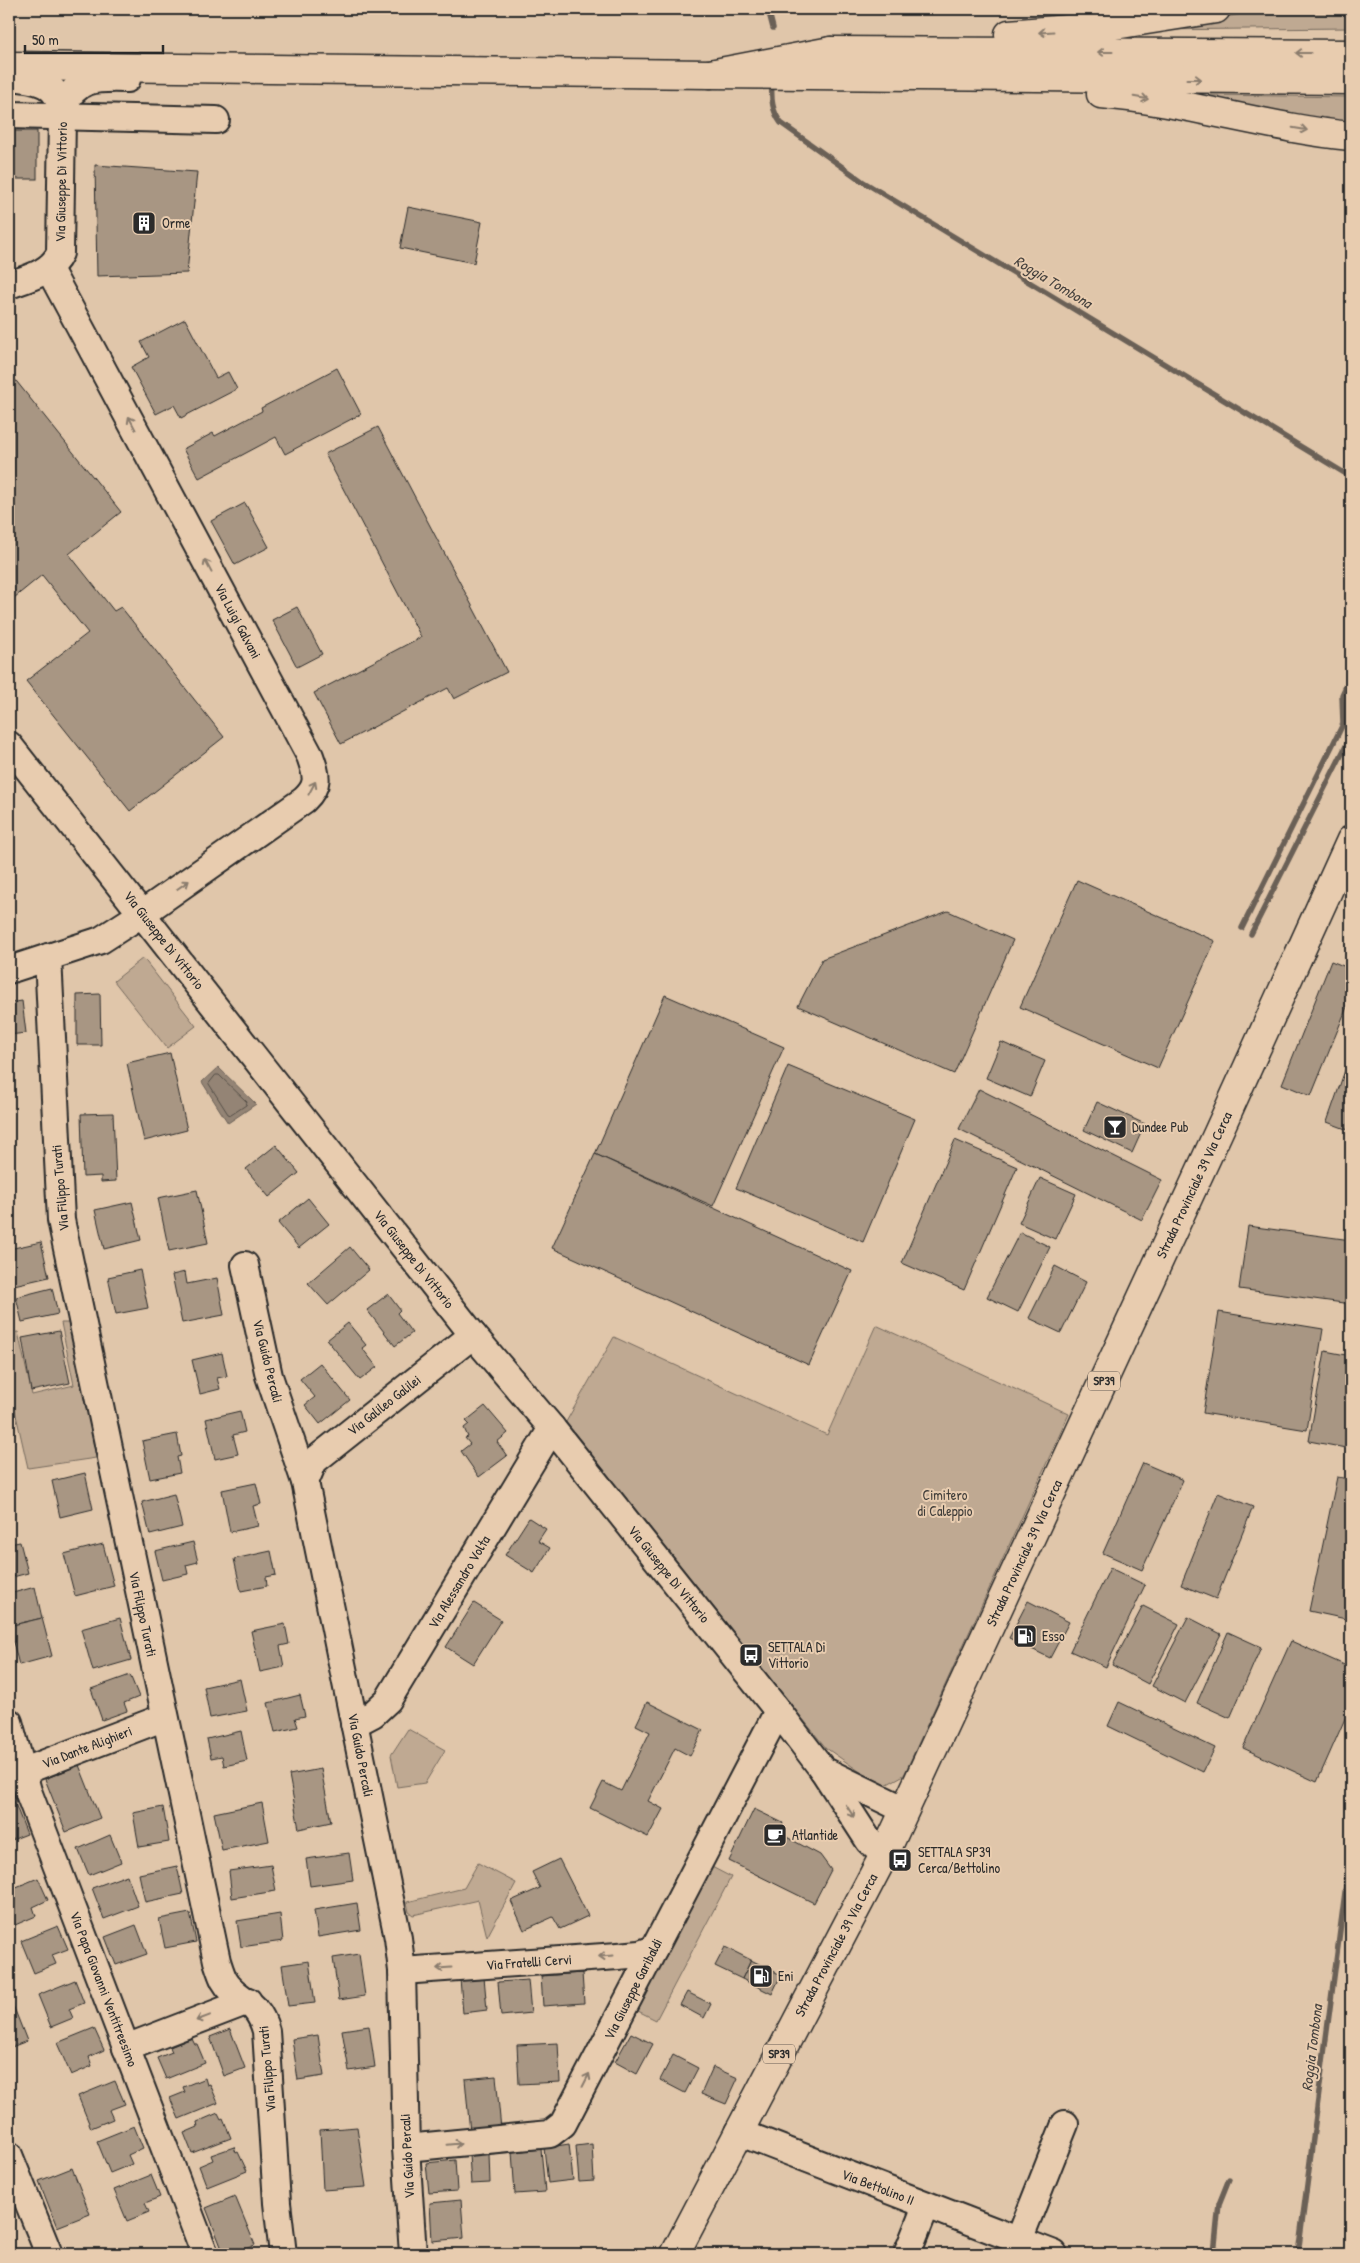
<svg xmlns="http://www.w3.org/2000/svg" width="1360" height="2263" font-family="'Patrick Hand',sans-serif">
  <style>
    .green { fill: #bfa992; stroke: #756a5e }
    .water { fill: #948474; stroke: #6a6057 }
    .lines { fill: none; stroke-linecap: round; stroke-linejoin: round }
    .shore { stroke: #554f48; stroke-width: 1 }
    .stream { stroke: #6a6057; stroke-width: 5.5 }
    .building { fill: #a89683; stroke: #2b2b2b }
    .minor-casing { stroke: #2b2b2b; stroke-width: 30 }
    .major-casing { stroke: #2b2b2b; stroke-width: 31 }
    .highway-casing { stroke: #2b2b2b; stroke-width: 31 }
    .minor { stroke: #e8ccaf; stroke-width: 26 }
    .major { stroke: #e8ccaf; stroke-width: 28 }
    .highway { stroke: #e8ccaf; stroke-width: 28 }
    .oneway { stroke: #8a7c6d }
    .labels { text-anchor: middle; stroke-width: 4; stroke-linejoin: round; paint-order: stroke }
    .shield { fill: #e8ccaf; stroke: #645b53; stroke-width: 1 }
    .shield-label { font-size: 12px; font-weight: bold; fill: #2b2b2b }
    .street-label { font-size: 14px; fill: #2b2b2b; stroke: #e8ccaf }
    .poi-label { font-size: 14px; fill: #2b2b2b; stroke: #e8ccaf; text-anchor: start }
    .park-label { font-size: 14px; fill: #413e3a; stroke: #e8ccaf }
    .water-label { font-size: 15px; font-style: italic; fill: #45413d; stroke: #e8ccaf }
  </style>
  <rect width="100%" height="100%" fill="#e0c6aa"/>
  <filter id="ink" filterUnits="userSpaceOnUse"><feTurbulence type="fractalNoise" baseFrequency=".02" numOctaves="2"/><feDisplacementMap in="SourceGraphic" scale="10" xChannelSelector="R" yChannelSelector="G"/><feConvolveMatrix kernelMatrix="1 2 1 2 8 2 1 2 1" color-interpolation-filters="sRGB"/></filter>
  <g filter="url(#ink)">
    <g class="green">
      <polygon points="1272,9 1351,9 1351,28 1147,30"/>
      <polygon points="1210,95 1351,97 1351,128 1206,101"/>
      <polygon points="143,958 196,1026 167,1048 114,981"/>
      <polygon points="61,1323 72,1323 96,1458 28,1468 9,1384 9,1333 18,1332 32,1395 74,1385"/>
      <polygon points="876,1325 1069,1414 904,1775 882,1787 826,1748 566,1422 614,1337 827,1435"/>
      <polygon points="408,1729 445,1750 425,1783 397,1787 391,1755"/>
      <polygon points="478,1863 516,1883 487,1937 478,1900 413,1915 409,1912 407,1902 464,1888"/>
      <polygon points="708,1865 731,1877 656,2020 634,2009"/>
    </g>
    <polygon class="water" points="218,1067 256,1104 228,1123 202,1082"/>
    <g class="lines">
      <polygon class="shore" points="216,1075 219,1075 247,1102 246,1105 231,1115 228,1114 209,1084"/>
      <g class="stream">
        <polyline points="768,9 773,28"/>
        <path d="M772 84C771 99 772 111 781 123L862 181 1351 477"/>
        <polyline points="1242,928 1343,724 1342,695 1351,675"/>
        <polyline points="1251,934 1351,736"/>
        <polyline points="1214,2254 1219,2204 1229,2179"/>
        <polyline points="1298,2254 1351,1846"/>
      </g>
    </g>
    <g class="building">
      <rect x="9" y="131" width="28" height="48"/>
      <polygon points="95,165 197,172 187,273 97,276"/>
      <polygon points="408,207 482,222 474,263 400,248"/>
      <polygon points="185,319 216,378 228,372 237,389 181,418 174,405 156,414 131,367 149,357 141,342"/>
      <polygon points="337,368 361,414 285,454 276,437 199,478 183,449 213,433 215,436 262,411 261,408"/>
      <polygon points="9,372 121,512 69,554 114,611 121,607 224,737 130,811 26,681 88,633 42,575 9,602"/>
      <polygon points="378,427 507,672 454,699 448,688 341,744 314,693 421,637 325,454"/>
      <polygon points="245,503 269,547 235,565 211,521"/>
      <polygon points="297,607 322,654 297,667 272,620"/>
      <polygon points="1077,880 1215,941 1158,1068 1020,1007"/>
      <polygon points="948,911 1013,940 954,1074 798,1006 822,959"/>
      <polygon points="1331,961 1351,969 1351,997 1311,1096 1282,1084"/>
      <polygon points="100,994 101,1045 77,1045 77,995"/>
      <polygon points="665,995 784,1047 713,1206 595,1154"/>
      <polygon points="22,1001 26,1033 9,1035 9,1003"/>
      <polygon points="1001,1042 1045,1061 1030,1097 986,1078"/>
      <polygon points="170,1053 187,1130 144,1141 127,1063"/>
      <polygon points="1351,1053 1351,1131 1327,1122"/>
      <polygon points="788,1066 915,1119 863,1242 736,1188"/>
      <polygon points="979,1089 1162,1180 1142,1220 959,1129"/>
      <polygon points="1097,1102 1145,1124 1132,1153 1084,1130"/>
      <polygon points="113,1113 116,1181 101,1182 101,1176 83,1177 81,1114"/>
      <polygon points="955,1140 1017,1167 964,1290 902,1263"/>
      <polygon points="276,1145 299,1173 269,1197 246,1169"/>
      <polygon points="595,1154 852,1271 809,1365 552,1248"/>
      <polygon points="1040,1178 1076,1194 1055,1239 1019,1223"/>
      <polygon points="197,1190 208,1243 169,1251 158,1198"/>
      <polygon points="308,1198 329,1224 299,1248 278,1223"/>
      <polygon points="132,1202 141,1240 104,1249 95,1210"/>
      <polygon points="1248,1226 1351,1240 1351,1304 1239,1289"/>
      <polygon points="1020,1232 1050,1247 1018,1312 987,1297"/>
      <polygon points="41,1242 49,1277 14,1285 9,1264 9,1249"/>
      <polygon points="350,1247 369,1270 328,1305 308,1283"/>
      <polygon points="1055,1266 1086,1282 1061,1333 1029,1318"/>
      <polygon points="140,1270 148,1308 116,1314 108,1277"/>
      <polygon points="185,1272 187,1284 217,1278 224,1315 182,1323 172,1275"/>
      <polygon points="52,1288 58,1314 22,1322 16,1297"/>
      <polygon points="388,1294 400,1310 397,1313 412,1333 395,1346 367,1310"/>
      <polygon points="1219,1312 1323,1329 1307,1430 1203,1413"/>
      <polygon points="348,1323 366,1345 362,1348 377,1367 360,1380 327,1340"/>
      <polygon points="59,1331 70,1383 31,1391 22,1338"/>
      <polygon points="1325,1351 1351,1356 1351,1449 1309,1441"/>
      <polygon points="222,1353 227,1376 217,1378 220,1389 200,1394 192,1360"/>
      <polygon points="320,1363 350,1400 320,1424 305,1405 315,1397 300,1379"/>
      <polygon points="485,1406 508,1433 497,1442 507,1456 479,1477 461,1451 470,1444 465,1438 468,1437 464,1428 469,1424 466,1421"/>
      <polygon points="240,1411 245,1432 233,1435 238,1454 215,1459 206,1419"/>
      <polygon points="177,1434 181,1456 177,1457 180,1473 150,1479 142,1441"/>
      <polygon points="1143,1463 1183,1480 1142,1570 1103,1553"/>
      <polygon points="85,1473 93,1509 60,1517 52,1481"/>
      <polygon points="1337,1477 1351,1479 1351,1593 1346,1619 1309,1611"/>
      <polygon points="256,1483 261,1504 253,1506 258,1526 230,1532 222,1490"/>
      <polygon points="1218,1493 1253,1507 1216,1599 1181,1585"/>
      <polygon points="174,1494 182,1527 150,1535 142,1502"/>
      <polygon points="529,1518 546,1529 538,1541 550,1548 534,1573 505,1555"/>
      <polygon points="20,1542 28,1573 9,1578 9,1544"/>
      <polygon points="193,1542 198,1562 186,1565 188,1574 162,1580 155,1551"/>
      <polygon points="103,1544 114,1586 75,1596 64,1554"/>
      <polygon points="271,1551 276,1575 266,1577 267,1586 241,1591 234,1559"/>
      <polygon points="1110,1568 1145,1585 1106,1667 1070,1651"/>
      <polygon points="35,1587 42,1618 9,1626 9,1594"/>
      <polygon points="1028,1601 1069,1622 1050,1658 1009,1638"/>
      <polygon points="474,1603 501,1620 473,1664 446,1647"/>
      <polygon points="1143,1606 1179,1624 1148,1684 1112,1665"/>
      <polygon points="1188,1617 1221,1634 1185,1703 1152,1686"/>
      <polygon points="42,1618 52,1656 19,1665 9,1626"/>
      <polygon points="120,1618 131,1660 93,1671 81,1629"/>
      <polygon points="285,1624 289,1644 280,1646 284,1667 260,1672 251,1631"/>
      <polygon points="1228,1632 1261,1647 1230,1718 1197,1703"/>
      <polygon points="1291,1641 1351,1668 1351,1705 1317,1782 1243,1748"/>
      <polygon points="130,1675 139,1697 124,1703 127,1711 102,1720 91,1689"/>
      <polygon points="240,1679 247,1711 210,1718 204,1687"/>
      <polygon points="300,1695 305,1716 295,1718 298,1727 275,1732 268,1703"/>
      <polygon points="647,1702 703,1730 690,1756 675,1748 648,1801 663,1809 648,1837 590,1808 603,1782 621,1791 650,1732 636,1725"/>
      <polygon points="1119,1702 1215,1748 1203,1772 1108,1726"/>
      <polygon points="241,1731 247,1761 224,1766 222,1756 211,1758 207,1739"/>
      <polygon points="79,1765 100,1818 66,1832 45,1779"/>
      <polygon points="321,1769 331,1822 299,1829 289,1775"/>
      <polygon points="10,1791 27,1834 9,1841 9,1792"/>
      <polygon points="262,1803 269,1841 222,1850 214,1813"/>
      <polygon points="163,1807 169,1842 139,1847 133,1813"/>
      <polygon points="754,1809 783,1823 779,1833 820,1855 831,1870 814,1903 729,1861"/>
      <polygon points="110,1835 121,1862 89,1875 78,1849"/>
      <polygon points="349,1853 353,1880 310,1886 306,1859"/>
      <polygon points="559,1859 588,1916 560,1929 553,1917 524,1930 511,1901 540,1888 532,1872"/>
      <polygon points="271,1865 276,1891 232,1898 229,1871"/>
      <polygon points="177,1866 183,1894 145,1902 139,1874"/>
      <polygon points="127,1875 138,1906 104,1919 92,1888"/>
      <polygon points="38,1878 48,1900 33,1907 36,1916 15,1925 9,1910 9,1890"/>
      <polygon points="357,1903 361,1930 318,1937 314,1910"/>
      <polygon points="190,1913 196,1942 165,1948 159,1919"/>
      <polygon points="280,1914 283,1941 241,1947 237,1921"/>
      <polygon points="136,1925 147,1954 116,1965 105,1937"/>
      <polygon points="58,1926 68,1949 52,1955 56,1964 34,1973 21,1941"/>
      <polygon points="725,1947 751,1960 742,1979 715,1966"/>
      <polygon points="359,1954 365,1996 339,2000 333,1958"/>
      <polygon points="751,1960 781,1975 772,1994 742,1979"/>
      <polygon points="309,1961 315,2003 288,2006 282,1965"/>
      <polygon points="582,1973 584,2003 543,2006 541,1976"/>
      <polygon points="484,1977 487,2010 463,2013 460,1979"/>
      <polygon points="75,1980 84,2003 69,2009 73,2018 51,2027 38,1995"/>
      <polygon points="528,1980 531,2013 501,2016 498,1982"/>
      <polygon points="687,1992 711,2004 704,2018 680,2005"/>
      <polygon points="9,1995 27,2041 9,2048"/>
      <polygon points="369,2026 375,2067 349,2071 342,2030"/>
      <polygon points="94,2028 104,2050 89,2057 92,2066 71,2075 57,2043"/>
      <polygon points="230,2029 245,2068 224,2076 210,2037"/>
      <polygon points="631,2033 653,2044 637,2074 615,2062"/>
      <polygon points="318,2035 324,2076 298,2080 292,2039"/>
      <polygon points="192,2038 195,2044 197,2044 205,2063 166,2079 157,2058 172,2052 170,2047"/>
      <polygon points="558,2043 560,2082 519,2084 517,2045"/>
      <polygon points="673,2055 698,2068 685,2093 660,2080"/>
      <polygon points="713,2067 738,2078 726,2104 701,2094"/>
      <polygon points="496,2076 501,2129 470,2132 465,2079"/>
      <polygon points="205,2078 207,2085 210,2084 218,2103 179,2119 170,2098 185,2092 183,2087"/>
      <polygon points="115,2081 125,2104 109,2110 113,2119 91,2128 78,2096"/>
      <polygon points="218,2113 221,2119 223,2118 231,2138 192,2153 184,2133 198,2127 197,2122"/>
      <polygon points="134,2126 143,2148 128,2155 132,2164 110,2173 97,2141"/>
      <polygon points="357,2127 366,2187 323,2190 320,2130"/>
      <polygon points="569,2144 573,2180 548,2183 544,2148"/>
      <polygon points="592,2144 594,2181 579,2182 576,2146"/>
      <polygon points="234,2147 236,2153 238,2152 247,2171 207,2187 199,2166 213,2160 211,2155"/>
      <polygon points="541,2149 545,2192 515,2194 512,2152"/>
      <polygon points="489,2154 490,2183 471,2184 469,2155"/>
      <polygon points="455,2160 457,2191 429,2193 426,2163"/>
      <polygon points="72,2168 90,2214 57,2227 39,2181"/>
      <polygon points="151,2175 160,2197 145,2203 149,2212 127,2221 114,2190"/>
      <polygon points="235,2196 255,2245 233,2254 224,2254 206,2208"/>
      <polygon points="461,2200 464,2238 432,2241 430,2203"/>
      <polygon points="9,2236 16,2254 9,2254"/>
    </g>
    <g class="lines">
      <g class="minor-casing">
        <g id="minor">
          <path d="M9 77C36 79 62 83 62 116L60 253C51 273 28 278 9 285"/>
          <path d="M62 107C78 77 95 78 127 79"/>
          <polyline points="9,115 216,120"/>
          <polyline points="9,745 473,1335 552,1428 778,1711 823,1770 869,1841 884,1855"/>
          <path d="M48 957 61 1220 217 1961C219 1967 221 1974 224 1980 236 2002 257 1997 266 2031L277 2203 283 2254"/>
          <path d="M9 970 101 940 143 913 304 800C320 785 317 776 310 756L49 269"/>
          <polyline points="245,1265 269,1376 305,1482 398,1938 402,1971 406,2148 413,2254"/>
          <polyline points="305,1482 314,1461 473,1335"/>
          <polyline points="9,1722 28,1791 205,2254"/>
          <polyline points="354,1724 373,1714 388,1700 552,1428"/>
          <polyline points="823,1770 905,1810"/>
          <polyline points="9,1777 165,1717"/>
          <polyline points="402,1971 618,1956 640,1954 654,1949"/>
          <polyline points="126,2048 248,2001"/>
          <polyline points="738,2132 1054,2254"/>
          <polyline points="406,2148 550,2134 563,2124 778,1711"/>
          <polyline points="9,2155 49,2254"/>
          <polyline points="1019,2240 1065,2124"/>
          <polyline points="907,2254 926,2206"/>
        </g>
      </g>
      <g class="major-casing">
        <g id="major">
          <polyline points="9,66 710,74 831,51"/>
          <polyline points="675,2254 884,1855 1217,1135 1351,840"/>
        </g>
      </g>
      <g class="highway-casing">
        <g id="highway">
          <polyline points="1009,34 1115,25 1216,9"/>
          <polyline points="831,51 1351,54"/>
          <polyline points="710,74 1351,80"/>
          <path d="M1101 94C1186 101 1267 128 1351 136"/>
        </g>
      </g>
      <use href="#minor" class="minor"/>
      <use href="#major" class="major"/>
      <use href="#highway" class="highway"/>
    </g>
    <defs><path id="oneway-shaft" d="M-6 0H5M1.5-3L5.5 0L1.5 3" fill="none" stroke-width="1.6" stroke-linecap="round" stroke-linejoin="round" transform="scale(1.25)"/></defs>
    <g class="oneway">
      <use href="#oneway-shaft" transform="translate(1046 32) rotate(176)"/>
      <use href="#oneway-shaft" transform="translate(1105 52) rotate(-180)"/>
      <use href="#oneway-shaft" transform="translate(1303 53) rotate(-180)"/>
      <use href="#oneway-shaft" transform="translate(1194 79)"/>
      <use href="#oneway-shaft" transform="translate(1141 98) rotate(10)"/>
      <use href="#oneway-shaft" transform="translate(1300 129) rotate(10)"/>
      <use href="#oneway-shaft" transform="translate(132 423) rotate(-118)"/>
      <use href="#oneway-shaft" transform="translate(208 566) rotate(-118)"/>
      <use href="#oneway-shaft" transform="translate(312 788) rotate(-62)"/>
      <use href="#oneway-shaft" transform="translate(183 885) rotate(-35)"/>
      <use href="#oneway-shaft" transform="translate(850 1811) rotate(57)"/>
      <use href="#oneway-shaft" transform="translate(606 1956) rotate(176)"/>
      <use href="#oneway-shaft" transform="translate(444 1968) rotate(176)"/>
      <use href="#oneway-shaft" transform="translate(203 2018) rotate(159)"/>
      <use href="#oneway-shaft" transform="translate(586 2080) rotate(-63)"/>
      <use href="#oneway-shaft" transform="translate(454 2144) rotate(-5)"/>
    </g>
  </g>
  <defs>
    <g id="building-square" transform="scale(1.25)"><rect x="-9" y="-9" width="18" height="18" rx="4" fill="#2b2b2b" stroke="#e8ccaf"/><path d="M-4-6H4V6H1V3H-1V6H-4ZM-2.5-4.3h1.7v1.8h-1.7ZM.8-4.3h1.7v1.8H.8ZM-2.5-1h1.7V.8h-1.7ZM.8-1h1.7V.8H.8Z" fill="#fff"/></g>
    <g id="bar-square" transform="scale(1.25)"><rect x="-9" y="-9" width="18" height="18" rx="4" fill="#2b2b2b" stroke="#e8ccaf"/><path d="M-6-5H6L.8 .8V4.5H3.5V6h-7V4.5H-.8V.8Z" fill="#fff"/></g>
    <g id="fuel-square" transform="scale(1.25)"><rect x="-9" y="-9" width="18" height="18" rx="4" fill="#2b2b2b" stroke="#e8ccaf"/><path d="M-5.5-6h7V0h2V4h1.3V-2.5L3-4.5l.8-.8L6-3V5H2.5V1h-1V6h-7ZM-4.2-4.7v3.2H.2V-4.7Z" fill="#fff"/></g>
    <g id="bus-square" transform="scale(1.25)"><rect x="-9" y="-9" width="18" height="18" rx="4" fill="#2b2b2b" stroke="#e8ccaf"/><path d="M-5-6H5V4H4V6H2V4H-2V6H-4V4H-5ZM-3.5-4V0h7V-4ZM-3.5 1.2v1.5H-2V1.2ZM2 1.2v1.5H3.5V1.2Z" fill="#fff"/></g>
    <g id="cafe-square" transform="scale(1.25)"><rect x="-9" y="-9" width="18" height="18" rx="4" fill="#2b2b2b" stroke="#e8ccaf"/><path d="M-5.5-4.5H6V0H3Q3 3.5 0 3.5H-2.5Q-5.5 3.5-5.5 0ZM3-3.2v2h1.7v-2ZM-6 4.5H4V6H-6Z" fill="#fff"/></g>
  </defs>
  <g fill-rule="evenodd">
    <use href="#building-square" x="144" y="223"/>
    <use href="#bar-square" x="1115" y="1127"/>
    <use href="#fuel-square" x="1025" y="1636"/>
    <use href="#bus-square" x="751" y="1655"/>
    <use href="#cafe-square" x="775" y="1835"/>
    <use href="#bus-square" x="900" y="1860"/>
    <use href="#fuel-square" x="761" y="1976"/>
  </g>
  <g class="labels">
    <g class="shield">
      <rect x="1088" y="1371.5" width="32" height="19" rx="4"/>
      <rect x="763" y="2044.5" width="32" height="19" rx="4"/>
    </g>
    <g class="shield-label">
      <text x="1104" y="1385">SP39</text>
      <text x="779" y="2058">SP39</text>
    </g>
    <g class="street-label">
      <text transform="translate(61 182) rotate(-89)" y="5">Via Giuseppe Di Vittorio</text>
      <text transform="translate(238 621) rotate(62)" y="5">Via Luigi Galvani</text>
      <text transform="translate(164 940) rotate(52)" y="5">Via Giuseppe Di Vittorio</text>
      <text transform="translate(1194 1185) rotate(-65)" y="5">Strada Provinciale 39 Via Cerca</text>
      <text transform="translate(60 1188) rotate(-95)" y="5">Via Filippo Turati</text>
      <text transform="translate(414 1259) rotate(52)" y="5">Via Giuseppe Di Vittorio</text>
      <text transform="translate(268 1361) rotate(76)" y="5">Via Guido Percali</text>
      <text transform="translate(384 1405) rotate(-38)" y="5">Via Galileo Galilei</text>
      <text transform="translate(1024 1553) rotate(-65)" y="5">Strada Provinciale 39 Via Cerca</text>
      <text transform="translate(669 1574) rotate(51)" y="5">Via Giuseppe Di Vittorio</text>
      <text transform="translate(459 1582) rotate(-59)" y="5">Via Alessandro Volta</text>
      <text transform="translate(143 1614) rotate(78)" y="5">Via Filippo Turati</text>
      <text transform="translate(87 1747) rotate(-21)" y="5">Via Dante Alighieri</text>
      <text transform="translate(361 1755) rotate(79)" y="5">Via Guido Percali</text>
      <text transform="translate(836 1945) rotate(-62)" y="5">Strada Provinciale 39 Via Cerca</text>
      <text transform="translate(529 1962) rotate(-4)" y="5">Via Fratelli Cervi</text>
      <text transform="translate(104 1989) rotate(69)" y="5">Via Papa Giovanni Ventitreesimo</text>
      <text transform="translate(633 1989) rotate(-63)" y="5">Via Giuseppe Garibaldi</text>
      <text transform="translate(267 2069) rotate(-95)" y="5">Via Filippo Turati</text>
      <text transform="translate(407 2156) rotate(-93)" y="5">Via Guido Percali</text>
      <text transform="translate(878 2187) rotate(21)" y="5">Via Bettolino II</text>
    </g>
    <g class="poi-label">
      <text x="162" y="228">Orme</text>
      <text x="1132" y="1132">Dundee Pub</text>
      <text x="1042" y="1641">Esso</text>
      <text x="768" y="1652">SETTALA Di<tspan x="768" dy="16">Vittorio</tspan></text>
      <text x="792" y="1840">Atlantide</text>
      <text x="918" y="1857">SETTALA SP39<tspan x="918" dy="16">Cerca/Bettolino</tspan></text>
      <text x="778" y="1981">Eni</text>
    </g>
    <g class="park-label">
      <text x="945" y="1500">Cimitero<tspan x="945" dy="16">di Caleppio</tspan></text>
    </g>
    <g class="water-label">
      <text transform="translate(1053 282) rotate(31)" y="5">Roggia Tombona</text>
      <text transform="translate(1312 2048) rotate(-83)" y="5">Roggia Tombona</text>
    </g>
  </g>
  <rect width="1360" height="2263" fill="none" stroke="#e8ccaf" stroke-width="30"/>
  <rect x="15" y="15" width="1330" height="2233" fill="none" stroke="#2b2b2b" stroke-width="2" filter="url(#ink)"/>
  <path d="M25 45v8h138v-8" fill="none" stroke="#2b2b2b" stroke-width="2.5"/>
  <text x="32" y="45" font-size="15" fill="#2b2b2b" stroke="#e8ccaf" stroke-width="4" paint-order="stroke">50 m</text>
</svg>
